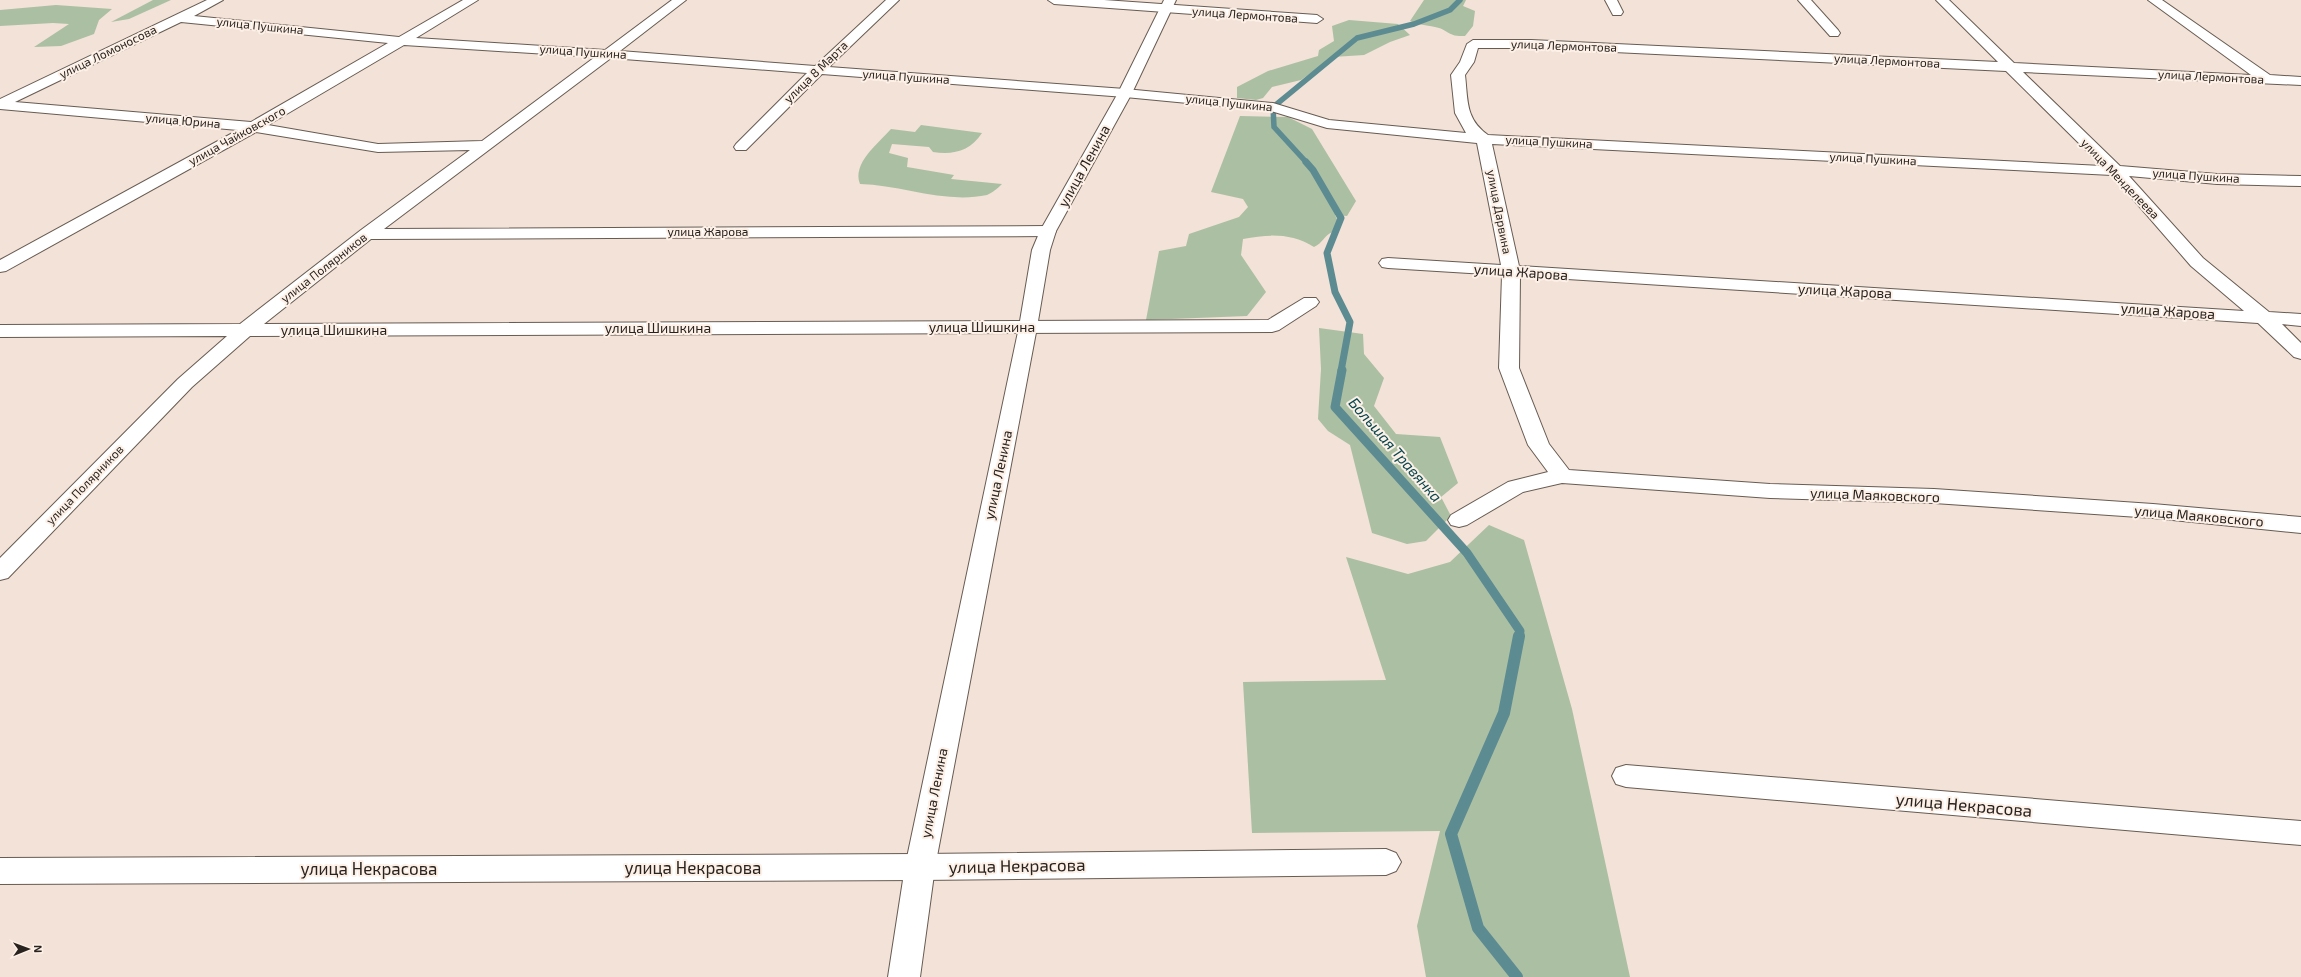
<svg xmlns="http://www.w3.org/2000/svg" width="2301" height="977" font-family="'Exo 2',sans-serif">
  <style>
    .green { fill: #abbfa3 }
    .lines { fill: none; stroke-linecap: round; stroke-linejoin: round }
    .stream-far3 { stroke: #5d8b92; stroke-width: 5.5 }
    .stream-far2 { stroke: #5d8b92; stroke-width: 7 }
    .stream-far1 { stroke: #5d8b92; stroke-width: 9 }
    .stream { stroke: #5d8b92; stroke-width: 12 }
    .street-casing { stroke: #685b52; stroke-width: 2 }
    .secondary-casing { stroke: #685b52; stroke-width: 2 }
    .street { fill: #fff; fill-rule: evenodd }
    .secondary { fill: #fff; fill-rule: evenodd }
    .labels { text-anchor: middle; stroke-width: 4; stroke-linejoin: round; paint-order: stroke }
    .far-street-label { font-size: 12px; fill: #29231f; stroke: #fdf0e7 }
    .street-label { font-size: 14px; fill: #29231f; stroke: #fdf0e7 }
    .water-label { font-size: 15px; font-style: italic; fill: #074850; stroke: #fdf0e7 }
    .near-street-label { font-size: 17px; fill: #29231f; stroke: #fdf0e7 }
  </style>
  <rect width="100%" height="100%" fill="#f2e2d7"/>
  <g class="green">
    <polygon points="153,0 171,0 129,19 111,22"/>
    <path d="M1424 0H1466L1463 6 1475 11 1473 26 1465 36C1447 37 1448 29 1435 27 1425 25 1420 25 1410 21Z"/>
    <polygon points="56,5 112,9 99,20 94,34 61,46 34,47 69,24 53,23 0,26 0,10"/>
    <polygon points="1349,20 1398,24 1410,35 1390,42 1364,55 1333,57 1301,80 1272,87 1263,98 1256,100 1237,98 1237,87 1268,71 1318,56 1319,50 1334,41 1332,26"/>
    <path d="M1240 116 1288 117 1312 129 1356 201 1347 216 1335 215 1338 221 1333 232C1324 235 1323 243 1314 247 1291 233 1269 234 1243 239L1241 255 1266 292 1247 316 1146 320 1159 251 1186 246 1189 234 1239 217 1248 207 1243 199 1211 192Z"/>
    <path d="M921 125 982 133C970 151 954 155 933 152L929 147 892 144 889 153 908 158 907 167 954 175 951 179 1002 184C998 188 992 193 987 195 945 204 902 185 860 184 852 163 878 144 891 129L915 132Z"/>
    <polygon points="1319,328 1363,334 1364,354 1384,378 1374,406 1396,434 1440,437 1458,483 1441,497 1451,516 1426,541 1407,544 1372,533 1350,445 1328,431 1318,419 1321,369"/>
    <polygon points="1489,525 1524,540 1572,709 1630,977 1426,977 1417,926 1440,831 1252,833 1243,682 1386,680 1346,557 1408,574 1450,562"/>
  </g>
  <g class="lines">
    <polyline class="stream-far3" points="1307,163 1274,127 1273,107 1357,38 1414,24 1450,10 1460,0"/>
    <polyline class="stream-far2" points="1306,162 1313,170 1341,218 1327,253 1335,292 1350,322 1341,371"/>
    <polyline class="stream-far1" points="1342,370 1335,407 1467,553 1520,631 1519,637"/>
    <polyline class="stream" points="1517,977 1478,928 1451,834 1504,713 1519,636"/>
    <g class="street-casing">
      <g id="street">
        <path d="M207 0H223L194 16 399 37 463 0H478L416 38 605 50 672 0H686L620 51 815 66 886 0H899L829 67 1125 89 1273 103 1329 120 1466 133 1455 113 1451 75 1460 62 1467 44 1473 40H1531L1998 62 1936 0H1949L2014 63 2251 75 2148 0H2162L2270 75 2301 77V85L2023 72 2120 166 2217 174 2301 176V186L2217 184 2129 176 2203 258 2269 312 2301 314V326L2282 324 2301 343V359L2294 357 2258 323 1520 276 1519 368 1549 444 1569 470 1770 484 1934 489 2153 504 2301 517V533L2153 518 1934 503 1770 498 1562 483 1523 492 1467 525 1459 527 1451 525 1448 520 1451 515 1508 482 1548 472 1528 445 1499 368 1502 275 1388 268 1382 267 1379 263 1382 259 1388 258 1501 265 1477 143 1327 128 1271 111 1125 97 822 74 746 150H736L734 147 736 144 807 73 611 58 384 229 1048 226 1054 227 1056 231 1054 235 1048 236 371 239 264 324 1268 320 1304 298H1316L1319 302 1316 306 1279 330 1272 332 250 336 192 387 8 578 0 580V558L178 379 227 336 0 337V325L240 324 361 230 470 150 378 152 256 132 6 271 0 272V260L238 130 0 109V99ZM181 22 388 43 251 122 15 102ZM404 45 595 57 482 141 378 144 268 125ZM1478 48H1531L2006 71 2102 166 1488 135C1465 119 1468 100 1465 75L1474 62ZM1492 144 2112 175 2191 266 2244 311 1519 266Z"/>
        <polygon points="1048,0 1104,0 1317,15 1323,19 1317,23 1054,4"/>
        <polygon points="1605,0 1617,0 1623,12 1621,15 1613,15"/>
        <polygon points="1798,0 1811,0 1838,30 1840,33 1838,36 1830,36"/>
        <polygon points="1626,765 2301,821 2301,845 1626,787 1616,784 1612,776 1616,768"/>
        <polygon points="1386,849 1396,853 1401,862 1396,871 1386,875 920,880 0,884 0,858 920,854"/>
      </g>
    </g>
    <g class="secondary-casing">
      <polygon id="secondary" points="1164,0 1176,0 1132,93 1056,231 1050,250 1037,327 935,867 920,977 888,977 905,867 1019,327 1032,250 1040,231 1118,93"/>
    </g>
    <use href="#street" class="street"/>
    <use href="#secondary" class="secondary"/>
  </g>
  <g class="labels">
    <g class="far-street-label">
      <text transform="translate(1245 15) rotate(4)" y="4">улица Лермонтова</text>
      <text transform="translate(260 26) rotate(6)" y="4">улица Пушкина</text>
      <text transform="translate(1564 46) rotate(2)" y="4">улица Лермонтова</text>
      <text transform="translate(108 52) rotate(-26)" y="4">улица Ломоносова</text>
      <text transform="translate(583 52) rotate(4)" y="4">улица Пушкина</text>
      <text transform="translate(1887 61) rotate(3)" y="4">улица Лермонтова</text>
      <text transform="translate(816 72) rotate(-44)" y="4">улица 8 Марта</text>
      <text transform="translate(906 77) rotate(4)" y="4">улица Пушкина</text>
      <text transform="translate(2211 77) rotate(3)" y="4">улица Лермонтова</text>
      <text transform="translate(1229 103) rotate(6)" y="4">улица Пушкина</text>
      <text transform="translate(183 121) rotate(5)" y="4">улица Юрина</text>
      <text transform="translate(237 136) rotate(-29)" y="4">улица Чайковского</text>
      <text transform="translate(1549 142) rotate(3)" y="4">улица Пушкина</text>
      <text transform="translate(1873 159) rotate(3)" y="4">улица Пушкина</text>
      <text transform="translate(2196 176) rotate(4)" y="4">улица Пушкина</text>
      <text transform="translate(2120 179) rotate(46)" y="4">улица Менделеева</text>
      <text transform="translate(1499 212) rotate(79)" y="4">улица Дарвина</text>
      <text x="708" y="236">улица Жарова</text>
      <text transform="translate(324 268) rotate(-38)" y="4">улица Полярников</text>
      <text transform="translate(85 485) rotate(-46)" y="4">улица Полярников</text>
    </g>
    <g class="street-label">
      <text transform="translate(1084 166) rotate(-61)" y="5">улица Ленина</text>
      <text transform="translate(1521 272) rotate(4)" y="5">улица Жарова</text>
      <text transform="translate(1845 291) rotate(3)" y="5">улица Жарова</text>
      <text transform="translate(2168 311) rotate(4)" y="5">улица Жарова</text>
      <text x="982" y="332">улица Шишкина</text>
      <text x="658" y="333">улица Шишкина</text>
      <text x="334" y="335">улица Шишкина</text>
      <text transform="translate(998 475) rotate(-78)" y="5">улица Ленина</text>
      <text transform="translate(1875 495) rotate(2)" y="5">улица Маяковского</text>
      <text transform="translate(2199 516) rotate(5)" y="5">улица Маяковского</text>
      <text transform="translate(934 793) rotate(-79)" y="5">улица Ленина</text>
    </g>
    <g class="water-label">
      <text transform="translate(1395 450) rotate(49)" y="5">Большая Травянка</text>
    </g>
    <g class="near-street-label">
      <text transform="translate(1964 805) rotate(5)" y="6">улица Некрасова</text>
      <text transform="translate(1017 866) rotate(-1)" y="6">улица Некрасова</text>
      <text x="693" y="874">улица Некрасова</text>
      <text x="369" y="875">улица Некрасова</text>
    </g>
  </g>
  <g transform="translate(28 949) rotate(89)" stroke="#fdf0e7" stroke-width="3" paint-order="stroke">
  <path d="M0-3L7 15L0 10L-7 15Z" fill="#29231f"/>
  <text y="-6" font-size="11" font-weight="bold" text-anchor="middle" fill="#29231f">N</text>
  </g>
</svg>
